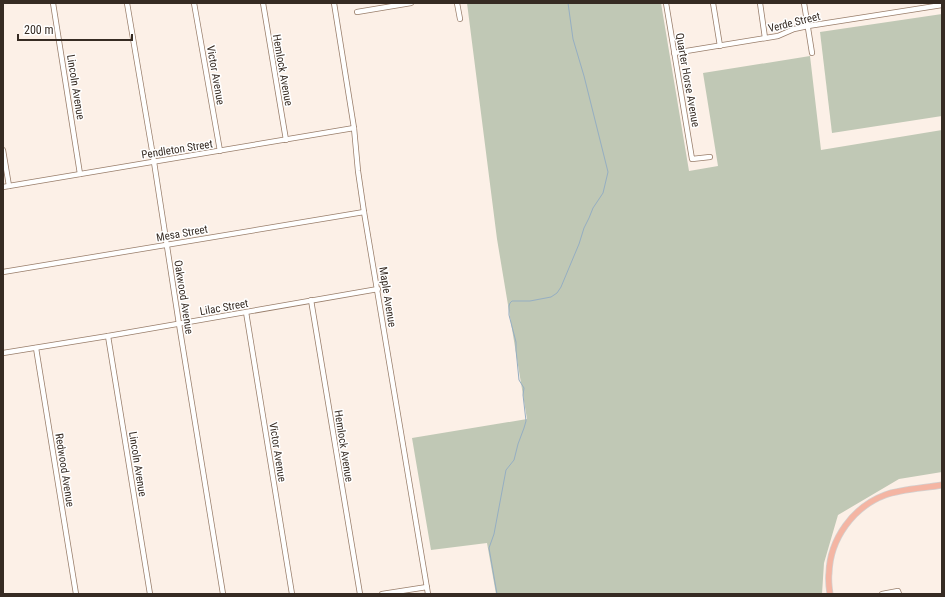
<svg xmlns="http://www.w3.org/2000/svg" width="945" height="597" font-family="'Roboto Condensed',sans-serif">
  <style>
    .green { fill: #c0c8b5 }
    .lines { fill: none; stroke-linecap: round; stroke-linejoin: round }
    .stream { stroke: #95aec2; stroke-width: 1 }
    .minor-casing { stroke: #997e6b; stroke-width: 6 }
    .major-casing { stroke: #d3d0cf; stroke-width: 7 }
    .minor { stroke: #fff; stroke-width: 4.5 }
    .major { stroke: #f4b5a3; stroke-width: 5.5 }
    .labels { text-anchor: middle; stroke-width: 3; stroke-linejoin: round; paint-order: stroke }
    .street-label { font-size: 11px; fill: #362b23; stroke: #fff }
  </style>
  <rect width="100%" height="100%" fill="#fcf0e7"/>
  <g class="green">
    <polygon points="467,3 661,3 689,171 718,166 703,73 810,56 821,150 942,130 942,472 899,479 838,515 824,563 822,594 496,594 487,543 431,550 412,438 527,419 497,239"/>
    <polygon points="942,14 942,116 832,133 820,32"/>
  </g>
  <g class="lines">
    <polyline class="stream" points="497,594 489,548 494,534 506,470 514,460 518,444 524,428 526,421 523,395 524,388 519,380 516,350 516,342 509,315 509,306 510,303 512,301 530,301 551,297 557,293 561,287 579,244 584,228 589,218 593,208 603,193 608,172 584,76 573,39 568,3"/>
    <g class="minor-casing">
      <g id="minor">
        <polyline points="53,3 80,174"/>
        <polyline points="127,3 154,162 179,324 223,594"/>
        <polyline points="194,3 220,151"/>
        <polyline points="263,3 286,140"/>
        <polyline points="334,3 354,128 358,171 364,212 428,594"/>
        <polyline points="457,3 460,19"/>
        <polyline points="666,3 692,159 710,157"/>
        <polyline points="713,3 720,46"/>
        <polyline points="760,3 765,38"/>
        <polyline points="804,3 812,53"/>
        <polyline points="357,12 411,3"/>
        <polyline points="674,53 778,36 794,29 808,26 942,5"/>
        <polyline points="3,150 9,186"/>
        <polyline points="3,187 354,128"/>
        <polyline points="3,272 364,212"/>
        <polyline points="311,300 360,594"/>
        <polyline points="246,312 292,594"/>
        <polyline points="108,336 150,594"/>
        <polyline points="36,348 76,594"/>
        <polyline points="3,353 108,336 378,289"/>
        <polyline points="382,594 427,587"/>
        <polyline points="882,594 898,591 899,594"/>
      </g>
    </g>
    <g class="major-casing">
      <path id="major" d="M830 594C829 587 828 580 829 573 830 539 853 507 885 495 901 489 925 488 942 485"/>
    </g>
    <use href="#minor" class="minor"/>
    <use href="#major" class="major"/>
  </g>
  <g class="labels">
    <g class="street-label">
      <text transform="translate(794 22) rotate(-14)" y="4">Verde Street</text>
      <text transform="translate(283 70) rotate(80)" y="4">Hemlock Avenue</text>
      <text transform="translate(216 75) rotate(80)" y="4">Victor Avenue</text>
      <text transform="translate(688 80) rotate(80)" y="4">Quarter Horse Avenue</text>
      <text transform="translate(76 87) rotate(81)" y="4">Lincoln Avenue</text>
      <text transform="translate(177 149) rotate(-9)" y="4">Pendleton Street</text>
      <text transform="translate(182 233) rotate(-10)" y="4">Mesa Street</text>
      <text transform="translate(184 297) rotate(81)" y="4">Oakwood Avenue</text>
      <text transform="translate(388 297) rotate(81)" y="4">Maple Avenue</text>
      <text transform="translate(224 307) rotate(-10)" y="4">Lilac Street</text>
      <text transform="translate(344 446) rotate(81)" y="4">Hemlock Avenue</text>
      <text transform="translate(278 452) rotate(81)" y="4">Victor Avenue</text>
      <text transform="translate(138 464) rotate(81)" y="4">Lincoln Avenue</text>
      <text transform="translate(65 470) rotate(81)" y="4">Redwood Avenue</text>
    </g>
  </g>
  <rect width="945" height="597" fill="none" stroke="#362b23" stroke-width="8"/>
  <path d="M18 34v6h114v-6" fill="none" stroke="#362b23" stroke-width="2"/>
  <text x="24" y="34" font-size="12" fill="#362b23" stroke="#ffffff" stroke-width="3" paint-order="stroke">200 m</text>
</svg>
